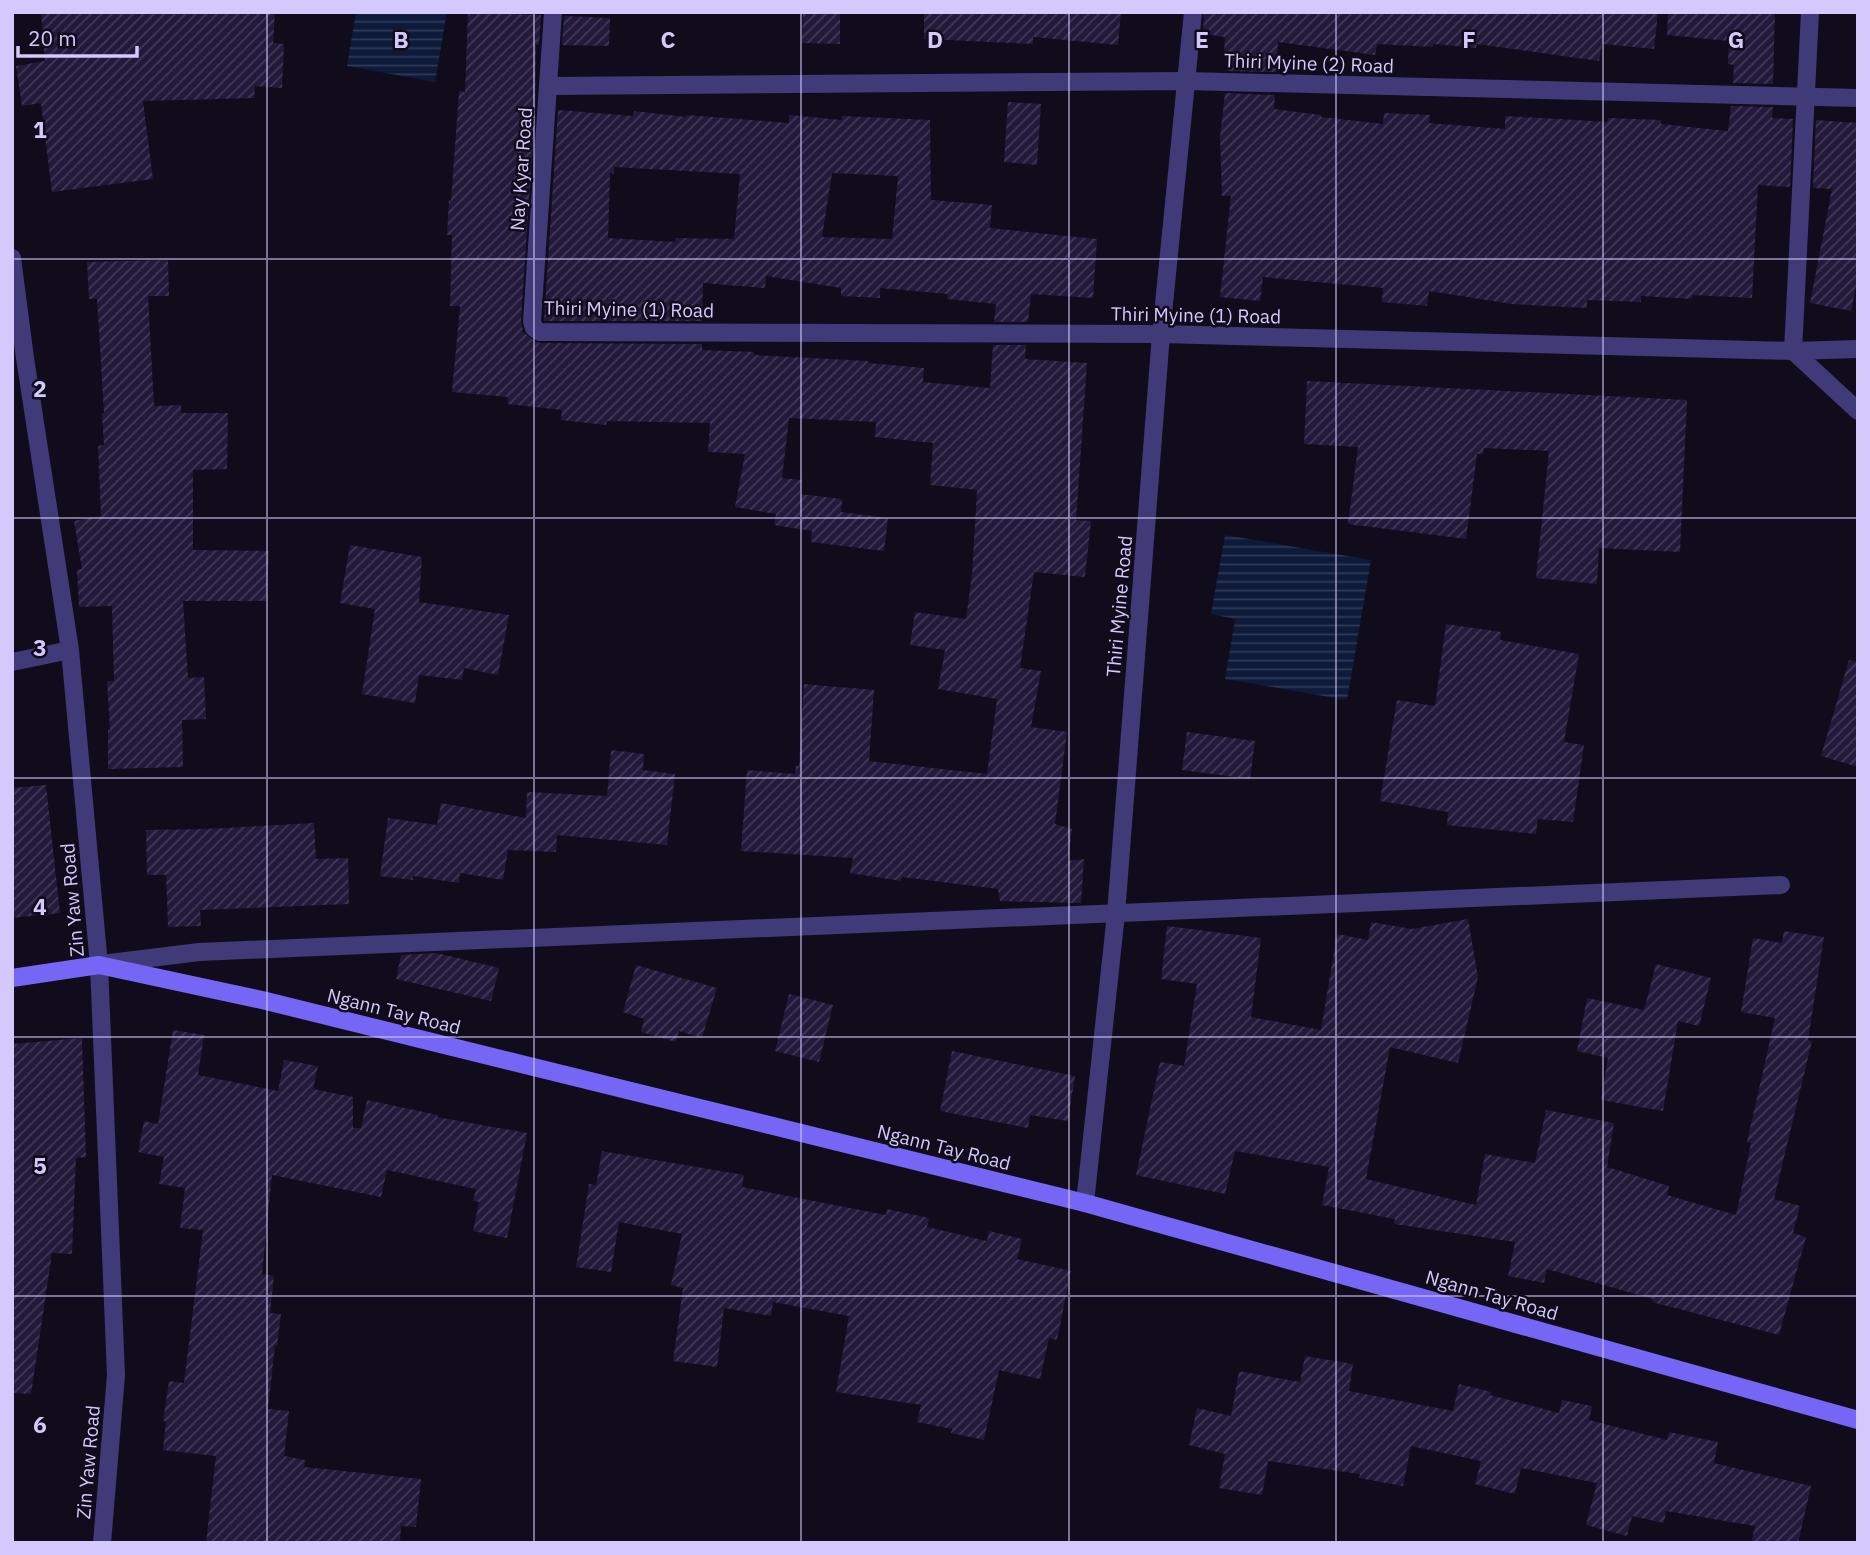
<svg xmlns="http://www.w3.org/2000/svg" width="1870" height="1555" font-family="'IBM Plex Sans',sans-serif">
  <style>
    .water { fill: url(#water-rules) }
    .building { fill: url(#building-hatch); fill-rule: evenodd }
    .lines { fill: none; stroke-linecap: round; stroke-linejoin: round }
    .minor { stroke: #413a78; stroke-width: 18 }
    .secondary { stroke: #7666f6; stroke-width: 18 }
    .grid { fill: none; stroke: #d3c9fc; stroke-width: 2; stroke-opacity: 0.55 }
    .labels { text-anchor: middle; stroke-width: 5; stroke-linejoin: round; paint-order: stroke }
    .street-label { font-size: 19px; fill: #d3c9fc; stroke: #100c1b }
    .grid-label { font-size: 23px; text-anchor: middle; font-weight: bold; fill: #d3c9fc; stroke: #100c1b; stroke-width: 5; stroke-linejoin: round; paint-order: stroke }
  </style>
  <defs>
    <pattern id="water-rules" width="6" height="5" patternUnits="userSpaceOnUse" patternTransform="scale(1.75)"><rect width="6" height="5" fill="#0d1a39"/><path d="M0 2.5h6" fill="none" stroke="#2f3a57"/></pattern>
    <pattern id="building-hatch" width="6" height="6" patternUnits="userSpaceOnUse" patternTransform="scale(1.75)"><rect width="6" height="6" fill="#23193b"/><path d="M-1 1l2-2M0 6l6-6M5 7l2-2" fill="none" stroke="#423958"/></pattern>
  </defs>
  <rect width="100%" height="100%" fill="#100c1b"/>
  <g class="water">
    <polygon points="356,12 447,12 435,82 347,66"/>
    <polygon points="1225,535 1371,560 1347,700 1225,679 1235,619 1211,614"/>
  </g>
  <g class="building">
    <polygon points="41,12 275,12 273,43 284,44 282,88 255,86 254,98 143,101 153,179 52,192 41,103 22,106 16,66 45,61"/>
    <polygon points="468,12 541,15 539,45 536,45 535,108 521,320 523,332 534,341 540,343 702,344 702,350 754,352 754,355 868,361 868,363 924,368 923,382 990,388 993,345 1026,345 1025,359 1087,363 1076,520 1091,521 1085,577 1034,572 1020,668 1041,671 1031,727 1067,732 1055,824 1072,829 1068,861 1084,859 1081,903 1000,901 998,889 902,877 901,881 850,873 853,858 741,851 747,770 795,774 796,766 799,766 804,684 874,690 869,761 987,774 997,699 938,689 945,650 910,645 915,612 966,619 972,575 977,490 930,485 933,443 875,437 876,422 789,418 782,478 802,480 800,494 842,499 841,512 888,518 884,551 811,542 812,531 774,525 776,514 735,507 745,454 708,452 710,423 607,421 606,425 561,420 562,410 508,404 508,397 452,392 460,306 450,306 452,235 447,235 449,200 451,201 459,91 465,92"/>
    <polygon points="803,12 840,12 840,44 802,43"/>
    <polygon points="924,12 1121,12 1118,45 1033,37 1033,44 924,39"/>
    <polygon points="1204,12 1658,12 1654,49 1602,44 1599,61 1477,44 1476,48 1433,44 1433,47 1377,44 1375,55 1278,42 1276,72 1227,71 1229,54 1224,53 1225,37 1203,34"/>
    <polygon points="1668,12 1775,12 1773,84 1733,83 1734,65 1728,64 1729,41 1667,35"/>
    <polygon points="564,16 610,18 609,46 562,45"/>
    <polygon points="1225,93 1275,95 1274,109 1321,115 1321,117 1383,124 1384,113 1430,115 1429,123 1505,129 1505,116 1608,122 1608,118 1661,120 1661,124 1728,131 1731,106 1773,107 1772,118 1793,119 1790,187 1758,185 1752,298 1693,295 1692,299 1641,296 1641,302 1587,300 1587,308 1512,304 1429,291 1427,306 1382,302 1383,288 1263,277 1260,301 1220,297 1231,196 1222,196 1220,137"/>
    <polygon points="1008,102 1041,104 1037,165 1004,162"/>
    <path d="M558 110 633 116 634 111 686 117V115L789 123V115L842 120V116L930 120 931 200 992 205 990 228 1097 239 1093 298 1031 294 1028 322H994L996 304 947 299 948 294 880 288V298L841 296V288L766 276 765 288 703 283 702 321H544ZM614 167 740 174 734 239 676 238 675 242 608 238 610 173 614 174ZM832 173 898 176 892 239 822 237Z"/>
    <polygon points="1816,120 1858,123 1858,276 1851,311 1810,303 1832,189 1813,188"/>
    <polygon points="168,260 169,296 148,296 154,406 181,405 181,413 228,413 227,469 193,470 193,550 269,551 266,601 183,601 188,678 204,677 206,719 182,720 183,767 108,769 108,730 110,730 107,681 114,681 112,606 79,607 77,569 82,569 74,521 101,516 98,446 104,445 102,413 104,413 97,299 89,299 87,262"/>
    <polygon points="1307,381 1687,400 1680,552 1599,548 1597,584 1536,578 1549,451 1484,448 1483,454 1477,454 1466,539 1348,524 1358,447 1304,444"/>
    <polygon points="350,545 422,557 419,602 509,615 498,675 464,668 462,680 419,675 415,703 362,694 375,609 340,603"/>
    <polygon points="1446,624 1501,632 1500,640 1579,654 1564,742 1584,745 1573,822 1538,819 1536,834 1447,825 1448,812 1380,801 1397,700 1435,706"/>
    <polygon points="1849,660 1858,662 1858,767 1821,756"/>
    <polygon points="1187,732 1255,741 1250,779 1182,770"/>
    <polygon points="611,750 644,754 643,770 675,774 667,845 557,835 556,852 508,850 503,880 460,873 459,883 413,876 413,880 380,876 388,818 437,825 441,803 526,818 527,792 607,796"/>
    <polygon points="46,785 60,913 12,918 12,788"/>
    <polygon points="314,823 316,859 348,858 349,904 200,910 201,926 168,927 166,875 147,875 146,830 206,829"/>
    <polygon points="1468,919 1478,977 1458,1063 1390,1047 1366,1179 1476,1205 1485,1154 1535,1163 1546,1110 1614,1123 1607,1167 1669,1186 1667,1195 1736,1215 1751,1143 1747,1142 1775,1018 1741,1012 1753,938 1782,943 1784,931 1824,937 1808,1040 1812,1041 1774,1199 1800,1206 1793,1233 1806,1237 1779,1335 1652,1302 1653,1299 1547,1269 1544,1283 1508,1276 1515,1242 1394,1224 1395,1219 1322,1205 1329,1167 1235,1151 1225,1194 1136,1175 1160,1062 1184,1066 1197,984 1161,979 1167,926 1261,938 1251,1017 1321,1030 1337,934 1368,940 1371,922 1412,929"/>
    <polygon points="437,953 499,968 491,1001 396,979 401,955"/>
    <polygon points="1656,964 1711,978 1699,1026 1678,1021 1663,1111 1601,1100 1608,1058 1577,1051 1587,998 1644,1010"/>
    <polygon points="636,965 717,988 702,1038 679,1031 676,1042 641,1032 644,1019 623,1012"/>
    <polygon points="789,994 833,1005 819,1062 775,1051"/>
    <polygon points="173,1030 204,1035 198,1075 278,1091 284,1060 318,1066 313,1089 353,1097 353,1128 361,1128 367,1100 438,1115 437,1117 527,1133 507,1238 473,1231 479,1202 473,1201 476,1189 387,1170 381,1197 272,1175 262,1274 274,1276 270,1313 281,1314 277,1346 275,1345 268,1409 289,1411 284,1456 305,1460 304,1467 421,1479 416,1527 401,1526 400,1543 206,1543 216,1456 163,1450 166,1421 163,1421 169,1381 184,1383 203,1230 180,1228 185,1188 159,1184 164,1157 138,1152 144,1121 158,1124"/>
    <polygon points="82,1038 86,1157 76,1158 72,1254 52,1253 31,1394 12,1393 12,1044"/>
    <polygon points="952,1051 1075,1076 1068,1121 1030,1115 1028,1128 940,1111"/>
    <polygon points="602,1151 744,1175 742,1187 886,1215 887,1209 929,1218 927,1227 987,1241 989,1231 1022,1239 1017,1259 1071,1271 1057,1340 1049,1338 1040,1379 999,1370 984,1440 951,1433 952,1429 917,1422 921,1405 836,1392 849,1316 773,1302 771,1316 724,1308 717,1367 673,1361 683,1288 671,1285 682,1234 619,1222 611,1272 576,1267 589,1184 596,1185"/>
    <polygon points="1305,1356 1353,1364 1349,1391 1453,1411 1459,1384 1491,1392 1490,1395 1559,1413 1562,1400 1592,1406 1589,1420 1667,1440 1669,1432 1718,1442 1714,1463 1811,1486 1798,1543 1751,1543 1755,1526 1666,1511 1664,1523 1632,1516 1627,1536 1586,1525 1597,1483 1521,1468 1515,1494 1475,1484 1481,1461 1411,1446 1403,1486 1359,1478 1360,1474 1268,1461 1262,1495 1219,1488 1225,1454 1189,1445 1197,1408 1231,1416 1239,1371 1300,1382"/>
  </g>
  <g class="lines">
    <g class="minor">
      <polyline points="553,12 532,321 534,328 540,332 1161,334 1793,351 1858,349"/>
      <polyline points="1810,12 1793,351 1858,411"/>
      <polyline points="548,86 1187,81 1858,98"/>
      <polyline points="12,258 25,358 70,650 99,965 116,1375 102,1543"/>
      <polyline points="12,662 70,650"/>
      <polyline points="102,964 199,952 1781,885"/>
      <polyline points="1085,1203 1116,914 1161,334 1193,12"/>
    </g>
    <polyline class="secondary" points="12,978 99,965 262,1000 1085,1203 1858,1420"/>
  </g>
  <path class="grid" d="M267 12V1543M534 12V1543M801 12V1543M1069 12V1543M1336 12V1543M1603 12V1543M12 259H1858M12 518H1858M12 778H1858M12 1037H1858M12 1296H1858"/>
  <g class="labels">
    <g class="street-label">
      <text transform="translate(1309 63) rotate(2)" y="7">Thiri Myine (2) Road</text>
      <text transform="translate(521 169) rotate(-86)" y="7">Nay Kyar Road</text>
      <text transform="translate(629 309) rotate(1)" y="7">Thiri Myine (1) Road</text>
      <text transform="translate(1196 315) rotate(1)" y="7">Thiri Myine (1) Road</text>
      <text transform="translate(1119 606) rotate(-85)" y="7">Thiri Myine Road</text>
      <text transform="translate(72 900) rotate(-95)" y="7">Zin Yaw Road</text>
      <text transform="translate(394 1011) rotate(14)" y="7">Ngann Tay Road</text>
      <text transform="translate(944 1147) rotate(14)" y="7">Ngann Tay Road</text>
      <text transform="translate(1492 1295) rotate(16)" y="7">Ngann Tay Road</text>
      <text transform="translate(88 1462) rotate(-85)" y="7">Zin Yaw Road</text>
    </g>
  </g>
  <g class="grid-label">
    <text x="401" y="48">B</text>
    <text x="668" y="48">C</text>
    <text x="935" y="48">D</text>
    <text x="1202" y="48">E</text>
    <text x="1469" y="48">F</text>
    <text x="1736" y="48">G</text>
    <text x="40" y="138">1</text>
    <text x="40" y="397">2</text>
    <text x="40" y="656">3</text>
    <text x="40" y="915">4</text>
    <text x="40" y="1174">5</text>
    <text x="40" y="1433">6</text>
  </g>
  <rect width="1870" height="1555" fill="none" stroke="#d3c9fc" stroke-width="28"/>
  <path d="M18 46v10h119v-10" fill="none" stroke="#d3c9fc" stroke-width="3.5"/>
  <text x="28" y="46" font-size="21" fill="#d3c9fc" stroke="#100c1b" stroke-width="5" paint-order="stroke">20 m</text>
</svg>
